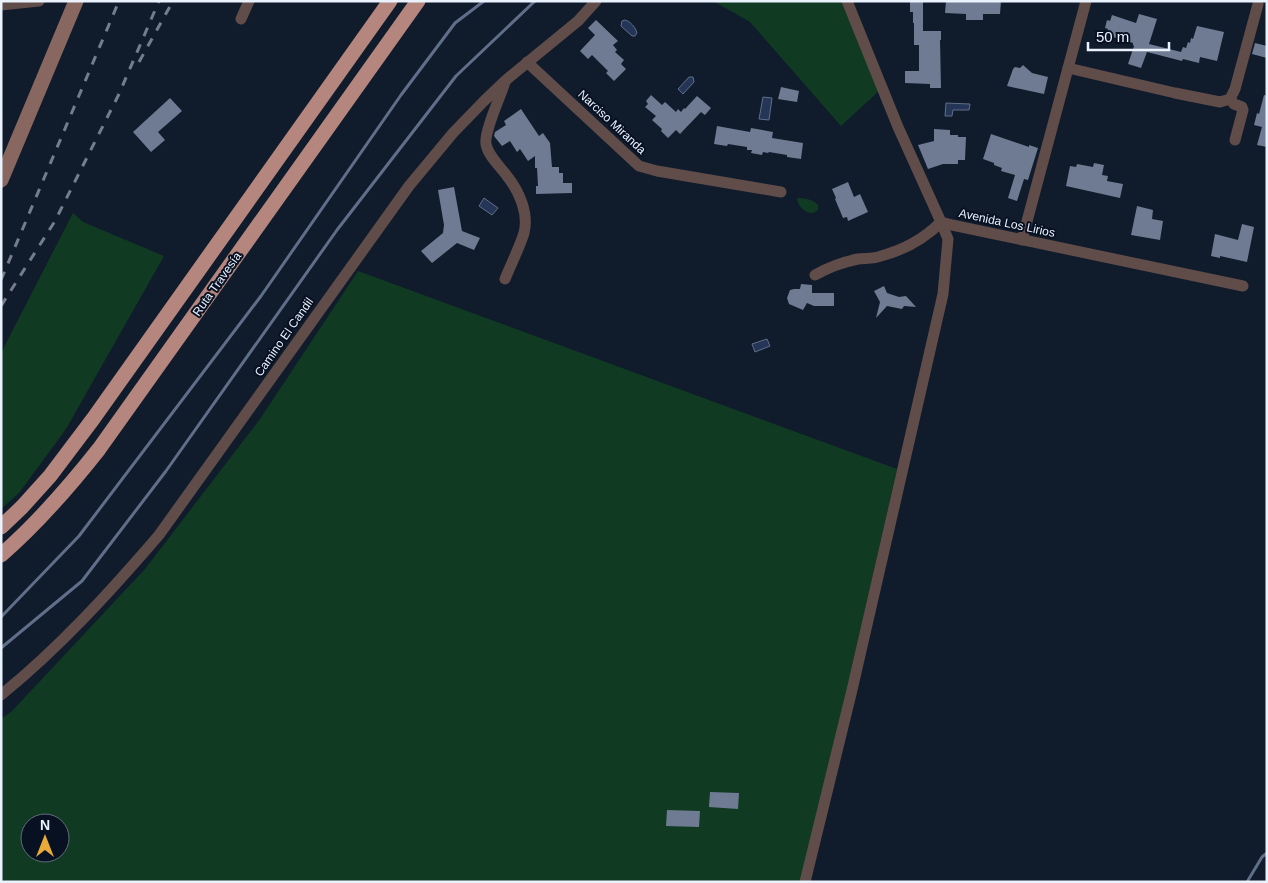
<svg xmlns="http://www.w3.org/2000/svg" width="1268" height="883" font-family="Arial,sans-serif">
  <style>
    .green { fill: #103b22; fill-rule: evenodd }
    .water { fill: #253557; stroke: #606e89 }
    .lines { fill: none; stroke-linecap: round; stroke-linejoin: round }
    .stream { stroke: #606e89; stroke-width: 3 }
    .building { fill: #6e7b92 }
    .minor { stroke: #604c48; stroke-width: 11 }
    .secondary { stroke: #886761; stroke-width: 15 }
    .trunk { stroke: #b5867e; stroke-width: 15 }
    .rail { stroke: #737d8b; stroke-width: 3; stroke-dasharray: 9 9; stroke-linecap: butt }
    .labels { text-anchor: middle; stroke-width: 4; stroke-linejoin: round; paint-order: stroke }
    .street-label { font-size: 12px; fill: #eaf2fe; stroke: #081122 }
  </style>
  <rect width="100%" height="100%" fill="#101b2c"/>
  <g class="green">
    <polygon points="713,1 841,1 879,91 841,126 750,22"/>
    <path d="M797 198C804 198 813 199 818 205V210L813 213C805 213 798 207 797 198Z"/>
    <polygon points="73,213 83,222 164,256 66,429 19,493 1,509 1,353"/>
    <path d="M358 271 897 469 826 780 801 882H1V719L12 711 145 569 260 419ZM30 823H60V853H30Z"/>
  </g>
  <g class="water">
    <path d="M625 20C630 21 636 28 637 33L635 36H632L621 26 622 21Z"/>
    <polygon points="689,77 693,77 694,82 683,94 678,89"/>
    <polygon points="763,97 772,98 769,120 759,119"/>
    <polygon points="946,103 970,104 969,110 953,110 952,116 945,116"/>
    <polygon points="484,198 498,208 492,215 479,206"/>
    <polygon points="767,339 770,346 755,352 752,344"/>
  </g>
  <g class="lines">
    <g class="stream">
      <polyline points="1,617 79,536 261,296 401,95 455,23 484,1"/>
      <polyline points="1,648 82,581 166,471 337,230 456,76 535,1"/>
      <polyline points="1247,882 1262,857 1267,853"/>
    </g>
  </g>
  <g class="building">
    <polygon points="910,1 923,1 923,31 941,31 941,40 940,40 941,88 930,88 930,84 905,83 905,71 919,71 919,45 914,45 914,23 913,23 913,12 910,12"/>
    <polygon points="946,1 1001,1 1000,14 983,14 983,20 966,20 966,14 945,13"/>
    <polygon points="1139,14 1157,19 1149,44 1181,52 1183,47 1186,48 1188,42 1190,43 1191,38 1193,39 1197,26 1224,32 1217,61 1200,57 1199,63 1183,59 1182,61 1147,52 1141,68 1128,64 1134,46 1133,45 1133,43 1106,35 1108,29 1105,28 1107,20 1110,21 1112,15 1136,23"/>
    <polygon points="596,20 618,41 613,45 617,50 615,52 624,60 621,64 626,69 614,81 606,73 608,71 592,55 588,59 580,51 595,35 588,28"/>
    <polygon points="1255,43 1267,46 1267,58 1252,54"/>
    <polygon points="1023,65 1032,73 1048,77 1044,94 1007,86 1013,69 1015,67 1020,68"/>
    <polygon points="781,87 799,91 797,102 778,99"/>
    <polygon points="651,95 662,105 665,102 676,112 678,109 681,112 684,108 685,109 697,96 711,108 705,115 701,112 680,134 676,130 668,138 661,131 662,129 652,120 656,116 645,107 648,104 646,101"/>
    <polygon points="1264,95 1267,96 1267,147 1257,145 1262,127 1254,125 1257,113 1259,114"/>
    <polygon points="170,98 182,111 158,132 165,140 151,152 133,132"/>
    <polygon points="521,109 539,136 543,133 550,143 552,167 559,167 559,173 563,173 563,183 572,183 572,193 536,194 536,186 538,186 537,168 535,168 535,156 528,161 520,149 517,152 510,141 502,146 494,136 495,132 506,125 504,121"/>
    <polygon points="717,126 750,132 751,128 773,132 772,138 803,143 801,159 787,157 787,155 769,152 768,153 763,152 762,155 751,153 752,150 747,150 747,147 728,144 727,146 714,144"/>
    <polygon points="934,129 950,130 950,135 958,135 958,137 966,137 965,160 958,160 958,164 943,164 928,169 918,145 934,141"/>
    <polygon points="991,134 1029,147 1029,145 1038,148 1028,180 1024,179 1017,201 1008,198 1015,175 1001,171 1002,168 994,165 994,163 983,159"/>
    <polygon points="1094,163 1104,165 1102,175 1108,176 1107,181 1123,184 1120,198 1066,186 1070,166 1076,167 1077,164 1093,167"/>
    <polygon points="848,182 854,197 860,194 868,212 848,221 847,217 843,218 835,199 836,198 832,189"/>
    <polygon points="454,187 462,231 480,238 474,250 457,243 432,263 421,251 443,233 444,225 438,190"/>
    <polygon points="1137,206 1153,210 1152,219 1163,221 1160,240 1131,235"/>
    <polygon points="1242,224 1254,227 1247,262 1220,256 1220,258 1211,256 1215,234 1238,240"/>
    <polygon points="801,284 812,285 812,293 834,293 834,306 814,306 807,303 803,310 789,304 787,298 790,290 794,289 800,289"/>
    <polygon points="884,286 887,293 899,297 906,296 916,307 904,306 902,309 887,306 876,318 880,302 874,291"/>
    <polygon points="710,792 739,793 738,809 709,807"/>
    <polygon points="667,810 700,811 699,827 666,826"/>
  </g>
  <g class="lines">
    <g class="minor">
      <polyline points="847,1 898,127 941,222 952,225 1243,286"/>
      <polyline points="1,5 39,1"/>
      <polyline points="241,19 249,1"/>
      <polyline points="527,62 639,166 657,171 781,192"/>
      <polyline points="1068,68 1175,93 1220,102 1230,99 1235,89 1258,4"/>
      <polyline points="1230,99 1234,104 1242,107 1243,110 1235,140"/>
      <polyline points="1022,240 1086,1"/>
      <path d="M505 279C511 264 519 249 524 233 529 213 519 191 507 176 500 166 488 156 486 144 484 131 501 96 505 82"/>
      <path d="M1 695C59 648 110 592 159 535L409 186 453 133 484 101 506 80 578 21 596 1"/>
      <path d="M805 882 852 690 943 294 948 239 941 222C925 238 904 250 881 256 874 259 866 258 858 259 843 262 829 267 815 275"/>
    </g>
    <polyline class="secondary" points="1,180 76,1"/>
    <g class="trunk">
      <polyline points="1,527 22,507 50,476 93,419 390,1"/>
      <path d="M1 555C38 523 69 487 99 449L418 1"/>
    </g>
    <g class="rail">
      <polyline points="139,62 173,1"/>
      <polyline points="1,280 119,1"/>
      <polyline points="1,306 55,221 119,94 159,1"/>
    </g>
  </g>
  <g class="labels">
    <g class="street-label">
      <text transform="translate(612 122) rotate(43)" y="4">Narciso Miranda</text>
      <text transform="translate(1007 223) rotate(12)" y="4">Avenida Los Lirios</text>
      <text transform="translate(217 284) rotate(-55)" y="4">Ruta Travesía</text>
      <text transform="translate(284 337) rotate(-55)" y="4">Camino El Candil</text>
    </g>
  </g>
  <rect width="1268" height="883" fill="none" stroke="#eaf2fe" stroke-width="5"/>
  <g transform="translate(45 838)"><circle r="24" fill="#081122" stroke="#626b7a"/>
  <path d="M0-4L9 19L0 12L-9 19Z" fill="#e8ab37"/>
  <text y="-8" font-size="14" font-weight="bold" text-anchor="middle" fill="#eaf2fe">N</text>
  </g>
  <path d="M1088 42v8h81v-8" fill="none" stroke="#eaf2fe" stroke-width="2.5"/>
  <text x="1096" y="42" font-size="15" fill="#eaf2fe" stroke="#081122" stroke-width="4" paint-order="stroke">50 m</text>
</svg>
